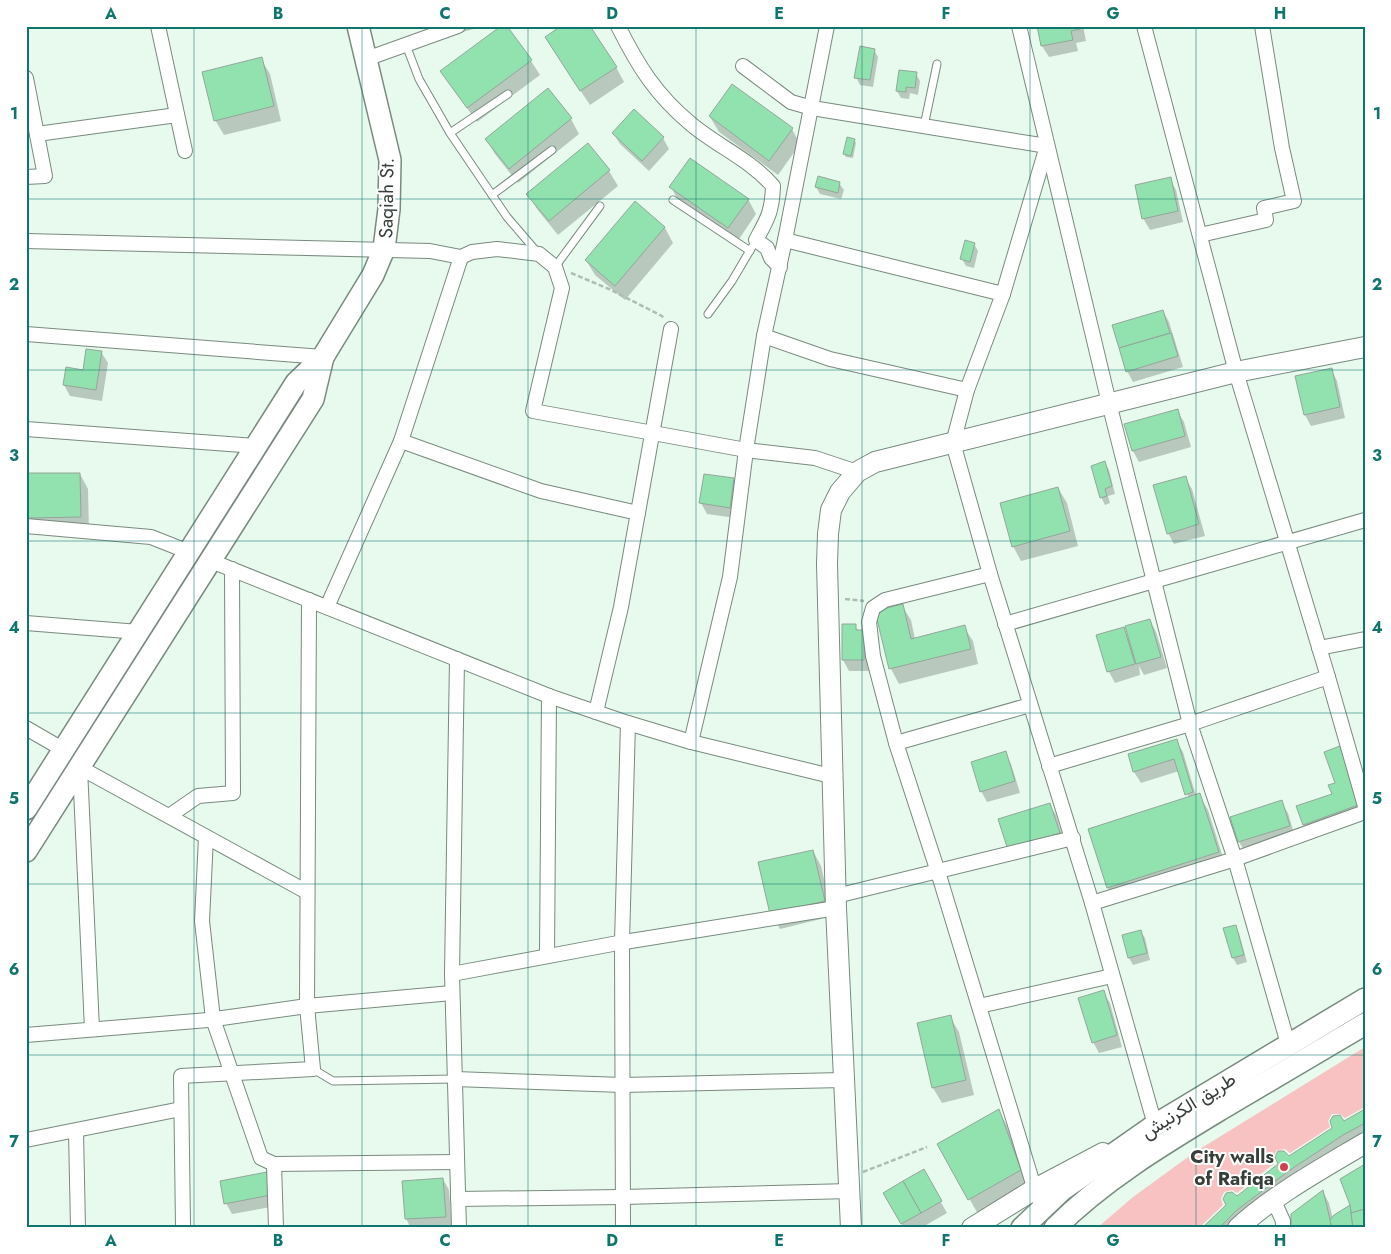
<svg xmlns="http://www.w3.org/2000/svg" width="1391" height="1254" font-family="Jost,Vazirmatn,sans-serif">
  <style>
    .green { fill: #f7c2c1 }
    .shadow { fill: #0003 }
    .building { fill: #91e2af; stroke: #94a69a }
    .lines { fill: none; stroke-linecap: round; stroke-linejoin: round }
    .lane-casing { stroke: #798a7e; stroke-width: 9 }
    .street-casing { stroke: #798a7e; stroke-width: 16 }
    .secondary-casing { stroke: #798a7e; stroke-width: 22 }
    .primary-casing { stroke: #798a7e; stroke-width: 24 }
    .path { stroke: #aebdb3; stroke-width: 2.5; stroke-dasharray: 5 2.5; stroke-linecap: butt }
    .lane { stroke: #fff; stroke-width: 7 }
    .street { stroke: #fff; stroke-width: 14 }
    .secondary { stroke: #fff; stroke-width: 20 }
    .primary { stroke: #fff; stroke-width: 21 }
    .grid { fill: none; stroke: #0f766e; stroke-width: 1; stroke-opacity: 0.55 }
    .poi-dot { fill: #d1414f; stroke: #fff; stroke-width: 2 }
    .labels { text-anchor: middle; stroke-width: 4; stroke-linejoin: round; paint-order: stroke }
    .street-label { font-size: 19px; fill: #373f3a; stroke: #fff }
    .poi-label { font-size: 19px; font-weight: bold; fill: #373f3a; stroke: #fff; text-anchor: end }
    .neatline { fill: none; stroke: #0f766e; stroke-width: 2 }
    .grid-label { font-size: 16px; text-anchor: middle; font-weight: bold; fill: #0f766e }
  </style>
  <rect width="100%" height="100%" fill="#e7faed"/>
  <polygon class="green" points="1365,1047 1365,1107 1345,1118 1340,1114 1332,1114 1328,1121 1330,1127 1290,1153 1285,1149 1277,1150 1273,1157 1275,1163 1237,1193 1232,1190 1224,1192 1221,1199 1223,1205 1199,1228 1097,1228 1133,1197 1195,1152"/>
  <g class="shadow">
    <polygon points="428,26 484,26 435,40"/>
    <polygon points="1038,26 1083,26 1086,41 1076,43 1078,51 1049,57 1042,46"/>
    <polygon points="874,50 878,57 873,87 860,85 856,77"/>
    <polygon points="555,52 616,67 624,82 590,105"/>
    <polygon points="261,59 270,74 281,121 224,135 215,120"/>
    <polygon points="531,61 540,75 477,122 451,86 442,71"/>
    <polygon points="916,74 920,81 918,95 910,93 909,99 901,98 897,91"/>
    <polygon points="710,117 792,129 800,144 778,175 719,132"/>
    <polygon points="571,119 579,134 518,183 495,154 486,139"/>
    <polygon points="613,133 663,138 669,149 649,171 620,144"/>
    <polygon points="854,140 856,143 853,158 846,157 844,154"/>
    <polygon points="588,145 609,171 618,186 558,235 537,209 528,194"/>
    <polygon points="1170,179 1176,190 1183,222 1150,230 1143,218"/>
    <polygon points="839,183 844,190 841,199 820,194 816,187"/>
    <polygon points="671,187 748,199 756,214 737,242 679,202"/>
    <polygon points="635,202 665,228 673,243 625,300 595,275 586,260"/>
    <polygon points="974,244 978,251 974,268 966,266 962,259"/>
    <polygon points="1163,311 1169,322 1183,367 1133,382 1127,371 1114,326"/>
    <polygon points="101,352 108,363 102,401 70,396 64,385 84,371"/>
    <polygon points="1331,369 1337,381 1345,418 1311,426 1305,415"/>
    <polygon points="1177,411 1184,422 1191,447 1139,462 1133,451 1125,425"/>
    <polygon points="1105,463 1109,470 1115,494 1108,496 1110,503 1105,505 1101,497"/>
    <polygon points="80,474 88,489 89,532 37,532 29,517"/>
    <polygon points="1185,478 1192,489 1205,536 1174,544 1168,533"/>
    <polygon points="733,479 740,490 736,518 707,514 701,503"/>
    <polygon points="1058,488 1067,503 1078,546 1021,561 1013,546"/>
    <polygon points="902,606 911,620 915,639 964,627 973,641 978,664 899,684 891,669 876,612"/>
    <polygon points="1150,620 1156,632 1167,668 1144,675 1139,666 1140,675 1115,683 1109,672 1123,629 1129,639"/>
    <polygon points="855,626 859,632 864,632 870,671 849,671 843,660"/>
    <polygon points="1176,741 1183,752 1196,796 1199,795 1208,810 1226,867 1117,903 1108,888 1090,830 1189,798 1179,771 1141,783 1134,772"/>
    <polygon points="1339,748 1346,759 1365,811 1310,835 1304,824 1333,795 1336,784"/>
    <polygon points="1005,753 1011,764 1020,793 987,802 981,791"/>
    <polygon points="1281,802 1288,813 1295,837 1246,853 1239,842 1232,818"/>
    <polygon points="1049,804 1056,815 1065,844 1015,860 1009,849"/>
    <polygon points="813,851 821,866 833,916 780,929 771,914"/>
    <polygon points="1235,926 1239,933 1247,962 1237,965 1233,958"/>
    <polygon points="1140,931 1145,938 1150,960 1133,965 1129,958"/>
    <polygon points="1103,992 1110,1003 1122,1047 1099,1053 1093,1042"/>
    <polygon points="950,1017 959,1032 974,1095 942,1103 933,1088 918,1024"/>
    <polygon points="999,1111 1007,1126 1028,1185 978,1214 939,1145"/>
    <polygon points="1365,1111 1365,1143 1243,1228 1204,1228 1236,1198 1289,1157"/>
    <polygon points="923,1171 947,1213 921,1228 904,1228 885,1193"/>
    <polygon points="266,1174 276,1206 232,1214 226,1203"/>
    <polygon points="443,1179 449,1190 452,1228 411,1228 406,1219 404,1182"/>
    <polygon points="1323,1192 1329,1203 1333,1219 1351,1206 1365,1228 1292,1228"/>
  </g>
  <g class="building">
    <polygon points="501,26 507,26 532,60 467,108 440,71"/>
    <polygon points="561,26 590,26 617,67 580,91 545,37"/>
    <polygon points="1037,26 1080,26 1080,29 1071,31 1073,40 1041,46"/>
    <polygon points="860,46 875,49 870,80 854,78"/>
    <polygon points="262,57 274,106 214,121 202,72"/>
    <polygon points="899,70 917,72 915,88 906,87 906,92 896,91"/>
    <polygon points="732,84 793,128 769,161 709,116"/>
    <polygon points="548,88 572,118 509,169 485,139"/>
    <polygon points="634,109 664,137 642,161 612,133"/>
    <polygon points="847,137 855,139 851,156 843,154"/>
    <polygon points="588,143 610,170 549,221 526,194"/>
    <polygon points="690,158 749,199 728,228 669,187"/>
    <polygon points="818,176 840,182 838,193 815,187"/>
    <polygon points="1171,177 1178,211 1142,219 1135,185"/>
    <polygon points="635,201 665,227 615,286 585,260"/>
    <polygon points="965,240 975,243 970,262 960,259"/>
    <polygon points="1163,310 1170,333 1119,348 1112,325"/>
    <polygon points="1171,333 1178,356 1126,372 1119,348"/>
    <polygon points="86,349 102,351 96,390 63,385 66,367 83,370"/>
    <polygon points="1332,368 1340,407 1304,415 1295,376"/>
    <polygon points="1178,409 1185,436 1132,451 1124,424"/>
    <polygon points="1105,461 1112,486 1105,489 1107,496 1100,498 1091,466"/>
    <polygon points="27,473 80,473 81,517 27,518"/>
    <polygon points="704,474 734,478 730,508 699,503"/>
    <polygon points="1186,476 1199,524 1167,534 1153,485"/>
    <polygon points="1058,487 1070,531 1012,547 1000,503"/>
    <polygon points="903,604 911,639 965,625 971,649 889,669 875,611"/>
    <polygon points="1150,619 1161,657 1136,664 1125,626"/>
    <polygon points="842,624 856,624 856,630 864,630 864,660 842,660"/>
    <polygon points="1124,627 1135,664 1107,672 1096,635"/>
    <polygon points="1177,739 1193,792 1185,795 1174,759 1133,772 1128,754"/>
    <polygon points="1340,746 1361,804 1303,825 1296,806 1332,794 1328,785 1335,783 1324,752"/>
    <polygon points="1006,751 1015,781 980,792 971,762"/>
    <polygon points="1200,793 1219,852 1107,888 1088,829"/>
    <polygon points="1282,800 1290,826 1238,842 1230,817"/>
    <polygon points="1050,803 1060,833 1008,850 998,819"/>
    <polygon points="813,850 825,901 770,914 758,862"/>
    <polygon points="1236,925 1244,955 1232,958 1223,928"/>
    <polygon points="1141,930 1147,953 1128,958 1122,935"/>
    <polygon points="1104,990 1117,1035 1092,1043 1078,998"/>
    <polygon points="951,1015 966,1080 932,1088 917,1023"/>
    <polygon points="999,1109 1021,1170 968,1200 937,1144"/>
    <polygon points="1365,1109 1365,1123 1343,1135 1290,1170 1237,1210 1219,1228 1202,1228 1226,1205 1223,1199 1226,1193 1232,1192 1237,1196 1278,1164 1275,1157 1278,1151 1284,1151 1289,1156 1332,1128 1330,1121 1333,1116 1340,1115 1344,1121"/>
    <polygon points="1365,1164 1365,1209 1351,1213 1350,1205 1340,1179"/>
    <polygon points="924,1169 942,1201 921,1213 903,1181"/>
    <polygon points="267,1172 271,1195 224,1204 220,1181"/>
    <polygon points="443,1178 446,1217 405,1219 402,1181"/>
    <polygon points="903,1181 921,1213 901,1224 883,1193"/>
    <polygon points="1323,1190 1332,1228 1291,1228 1291,1214"/>
    <polygon points="1350,1205 1353,1228 1332,1228 1330,1220 1334,1215"/>
    <polygon points="1365,1209 1365,1228 1353,1228 1351,1213"/>
  </g>
  <g class="lines">
    <g class="lane-casing">
      <g id="lane">
        <polyline points="406,45 419,79 450,133 507,217 537,252"/>
        <polyline points="924,126 937,64"/>
        <polyline points="450,133 508,94"/>
        <polyline points="492,195 552,150"/>
        <polyline points="673,200 750,251"/>
        <polyline points="555,267 600,206"/>
        <polyline points="708,314 732,281 752,247"/>
        <polyline points="313,1069 333,1081 455,1079"/>
      </g>
    </g>
    <g class="street-casing">
      <g id="street">
        <polyline points="158,26 185,151"/>
        <path d="M618 26C638 66 656 95 691 124 717 146 751 160 773 186 772 212 768 218 756 240L767 248 771 258 780 267"/>
        <polyline points="1019,26 1109,403 1190,724 1235,859 1288,1044"/>
        <polyline points="1144,26 1236,372 1328,677 1365,806"/>
        <polyline points="366,59 458,26"/>
        <polyline points="743,66 791,102 812,108 1047,146 1003,294 967,390 953,443 990,574 1092,903 1155,1125"/>
        <polyline points="26,78 45,176 26,177"/>
        <polyline points="37,134 177,115"/>
        <polyline points="1200,235 1266,220 1264,208 1294,201 1282,148 1262,26"/>
        <polyline points="785,240 1003,294"/>
        <polyline points="26,241 430,251 461,257 472,252 497,249 539,254 555,267 562,288 533,411 746,450 815,458 857,472"/>
        <polyline points="26,334 323,357"/>
        <polyline points="764,336 830,359 967,390"/>
        <polyline points="26,429 256,446"/>
        <polyline points="401,441 541,491 638,513"/>
        <polyline points="26,526 151,537 189,552"/>
        <polyline points="211,561 549,696 628,723 691,742 831,776"/>
        <polyline points="327,607 401,441 461,257"/>
        <polyline points="26,623 139,632"/>
        <polyline points="1005,624 1365,520"/>
        <polyline points="1319,648 1365,639"/>
        <polyline points="457,659 452,974 459,1228"/>
        <polyline points="1030,705 896,743 938,872 1037,1197"/>
        <polyline points="596,712 621,607 671,329"/>
        <polyline points="26,728 64,750"/>
        <polyline points="691,742 730,577 746,450 764,336 785,240 827,26"/>
        <polyline points="896,743 873,656 869,622 873,608 885,600 990,574"/>
        <polyline points="1049,766 1190,724 1328,677"/>
        <polyline points="79,767 307,892"/>
        <polyline points="80,768 92,1029"/>
        <polyline points="169,816 198,796 233,793 232,569"/>
        <polyline points="206,837 202,921 213,1019 261,1158 274,1164"/>
        <polyline points="836,896 1073,838"/>
        <polyline points="1092,903 1235,859 1365,812"/>
        <polyline points="547,956 549,696"/>
        <polyline points="452,974 618,943 836,908"/>
        <polyline points="979,1006 1112,976"/>
        <polyline points="26,1035 208,1020 307,1006 452,993"/>
        <polyline points="455,1079 623,1085 844,1080"/>
        <polyline points="76,1131 78,1228"/>
        <polyline points="26,1140 181,1109"/>
        <polyline points="458,1199 623,1197 850,1191"/>
        <polyline points="1274,1201 1283,1221 1283,1228"/>
        <polyline points="183,1228 181,1076 313,1069 307,1006 309,600"/>
        <polyline points="276,1228 274,1164 457,1162"/>
        <polyline points="623,1228 622,942 628,723"/>
      </g>
    </g>
    <g class="secondary-casing">
      <g id="secondary">
        <polyline points="851,1228 836,908 827,564 828,534 831,510 840,492 857,472 875,462 1236,372 1365,347"/>
        <polyline points="972,1228 1035,1189 1103,1153"/>
        <path d="M1238 1228C1272 1196 1325 1167 1365 1143"/>
      </g>
    </g>
    <g class="primary-casing">
      <g id="primary">
        <polyline points="26,809 296,383 323,357 373,275 384,249 389,209 390,160 358,26"/>
        <polyline points="26,851 313,399 323,357"/>
        <polyline points="1022,1228 1062,1190 1155,1125 1365,999"/>
        <path d="M1055 1228C1103 1180 1163 1144 1221 1109 1269 1081 1317 1052 1365 1024"/>
      </g>
    </g>
    <g class="path">
      <polyline points="571,273 609,289 662,316 664,319"/>
      <polyline points="845,599 864,601"/>
      <polyline points="863,1172 927,1147"/>
    </g>
    <use href="#lane" class="lane"/>
    <use href="#street" class="street"/>
    <use href="#secondary" class="secondary"/>
    <use href="#primary" class="primary"/>
  </g>
  <path class="grid" d="M194 26V1228M362 26V1228M528 26V1228M696 26V1228M862 26V1228M1030 26V1228M1196 26V1228M26 199H1365M26 370H1365M26 541H1365M26 713H1365M26 884H1365M26 1055H1365"/>
  <circle class="poi-dot" cx="1284" cy="1167" r="5"/>
  <g class="labels">
    <g class="street-label">
      <text transform="translate(386 198) rotate(-89)" y="7">Saqiah St.</text>
      <text transform="translate(1188 1105) rotate(-32)" y="7">طريق الكرنيش</text>
    </g>
    <g class="poi-label">
      <text x="1274" y="1163">City walls<tspan x="1274" dy="22">of Rafiqa</tspan></text>
    </g>
  </g>
  <rect width="1391" height="1254" fill="none" stroke="#ffffff" stroke-width="55"/>
  <rect x="28" y="28" width="1336" height="1198" class="neatline"/>
  <g class="grid-label">
    <text x="111" y="19">A</text>
    <text x="278" y="19">B</text>
    <text x="445" y="19">C</text>
    <text x="612" y="19">D</text>
    <text x="779" y="19">E</text>
    <text x="946" y="19">F</text>
    <text x="1113" y="19">G</text>
    <text x="1280" y="19">H</text>
    <text x="14" y="119">1</text>
    <text x="1377" y="119">1</text>
    <text x="14" y="290">2</text>
    <text x="1377" y="290">2</text>
    <text x="14" y="461">3</text>
    <text x="1377" y="461">3</text>
    <text x="14" y="633">4</text>
    <text x="1377" y="633">4</text>
    <text x="14" y="804">5</text>
    <text x="1377" y="804">5</text>
    <text x="14" y="975">6</text>
    <text x="1377" y="975">6</text>
    <text x="14" y="1147">7</text>
    <text x="1377" y="1147">7</text>
    <text x="111" y="1246">A</text>
    <text x="278" y="1246">B</text>
    <text x="445" y="1246">C</text>
    <text x="612" y="1246">D</text>
    <text x="779" y="1246">E</text>
    <text x="946" y="1246">F</text>
    <text x="1113" y="1246">G</text>
    <text x="1280" y="1246">H</text>
  </g>
</svg>
